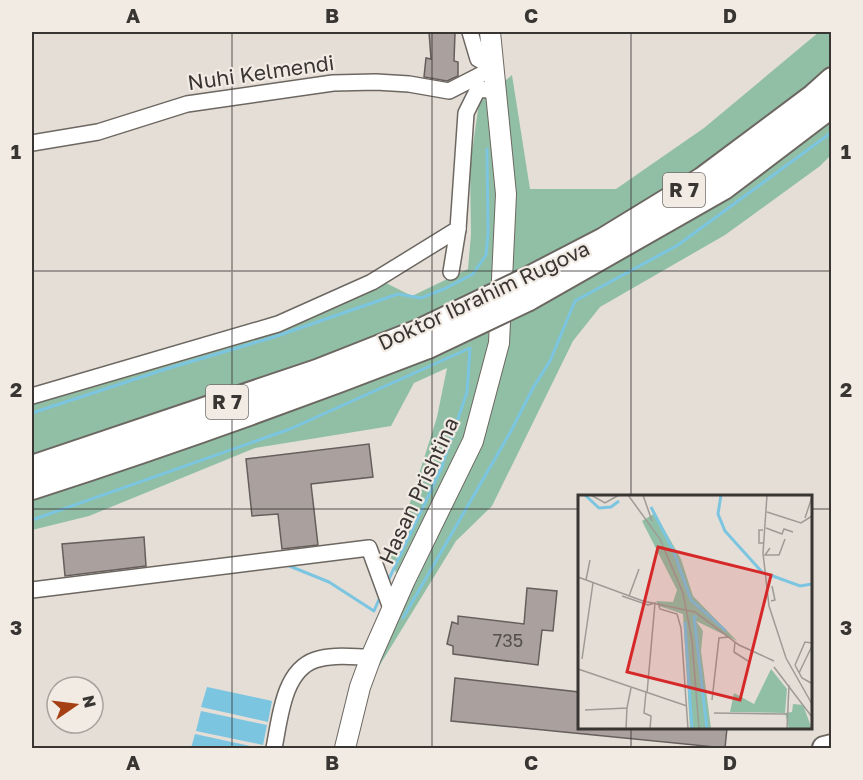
<svg xmlns="http://www.w3.org/2000/svg" width="863" height="780" font-family="'Golos Text',sans-serif">
  <style>
    .green { fill: #91bfa5 }
    .water { fill: #7cc5e1 }
    .lines { fill: none; stroke-linecap: round; stroke-linejoin: round }
    .stream { stroke: #7cc5e1; stroke-width: 3 }
    .building { fill: #aaa09e; stroke: #665e5c; stroke-width: 1.5 }
    .minor-casing { stroke: #6c6761; stroke-width: 18 }
    .major-casing { stroke: #6c6761; stroke-width: 22 }
    .highway-casing { stroke: #6c6761; stroke-width: 26 }
    .minor { stroke: #fff; stroke-width: 15 }
    .major { stroke: #fff; stroke-width: 20 }
    .highway { stroke: #fff; stroke-width: 22 }
    .highway-bridge-casing { stroke: #6c6761; stroke-width: 26; stroke-linecap: butt }
    .highway-bridge { stroke: #fff; stroke-width: 22 }
    .grid { fill: none; stroke: #383533; stroke-width: 1.5; stroke-opacity: 0.55 }
    .labels { text-anchor: middle; stroke-width: 4.5; stroke-linejoin: round; paint-order: stroke }
    .number-label { font-size: 18px; fill: #54504e }
    .shield { fill: #f2ebe4; stroke: #706c68; stroke-width: 1.5 }
    .shield-label { font-size: 20px; font-weight: bold; fill: #383533 }
    .street-label { font-size: 21px; fill: #383533; stroke: #f2ebe4 }
    .inset-river { fill: none; stroke: #7cc5e1; stroke-width: 3 }
    .inset-road { fill: none; stroke: #9f9a95; stroke-width: 1.5 }
    .view { fill: #d62828; fill-opacity: 0.15; stroke: #d62828; stroke-width: 3 }
    .inset-edge { fill: none; stroke: #383533; stroke-width: 3 }
    .neatline { fill: none; stroke: #383533; stroke-width: 2 }
    .grid-label { font-size: 20px; text-anchor: middle; font-weight: bold; fill: #383533 }
  </style>
  <rect width="100%" height="100%" fill="#e4ded7"/>
  <path class="green" d="M819 32H831V155L820 166 725 235 600 307 573 341 492 506 456 541 378 668 396 626 397 575 389 555 403 525 437 417 447 368 414 383 391 426 255 448 89 516 32 530V402C151 368 274 340 386 283L412 296 468 269 471 234 470 166 479 103 512 75 530 189H616L704 128Z"/>
  <g class="water">
    <polygon points="207,687 272,701 268,722 201,707"/>
    <polygon points="201,711 267,725 263,745 196,731"/>
    <polygon points="195,734 260,748 191,748"/>
  </g>
  <g class="lines">
    <g class="stream">
      <polyline points="32,413 166,369 274,337 398,294 421,298 444,289 473,274 486,255 488,233 487,149"/>
      <polyline points="32,520 290,429 470,348 467,392 441,469 387,583"/>
      <polyline points="287,565 329,582 374,611 380,597"/>
      <polyline points="403,618 511,431 533,388 550,361 575,301 678,245 832,132"/>
    </g>
  </g>
  <g class="building">
    <polygon points="429,32 455,33 454,61 458,62 458,76 447,81 424,77 426,58 431,59"/>
    <polygon points="369,444 373,477 311,484 318,545 282,549 278,514 252,516 246,459"/>
    <polygon points="144,537 146,566 65,576 62,544"/>
    <polygon points="527,588 557,591 553,631 542,630 538,665 453,654 453,646 447,644 452,622 458,624 458,616 524,624"/>
    <polygon points="455,678 579,692 579,728 727,728 725,748 451,721"/>
  </g>
  <g class="lines">
    <g class="minor-casing">
      <g id="minor">
        <polyline points="470,32 478,59 494,68"/>
        <polyline points="32,143 98,132 187,104 333,83 376,82 409,84 449,91 494,68"/>
        <polyline points="451,272 458,229"/>
        <polyline points="32,396 278,324 372,282 458,229 466,113 478,89 497,91"/>
        <polyline points="32,590 369,548 392,611"/>
        <path d="M274 748C280 719 283 671 315 660 332 654 353 657 371 657"/>
      </g>
    </g>
    <g class="major-casing">
      <polyline id="major" points="345,748 360,687 371,657 405,580 473,441 499,343 506,194 490,32"/>
    </g>
    <g class="highway-casing">
      <g id="highway">
        <polyline points="523,281 604,239 702,179 813,96 832,79"/>
        <polyline points="529,299 724,188 832,106"/>
        <polyline points="32,467 317,371 421,330"/>
        <path d="M32 488C165 445 297 398 428 347"/>
        <polyline points="824,748 832,746"/>
      </g>
    </g>
    <use href="#minor" class="minor"/>
    <use href="#major" class="major"/>
    <use href="#highway" class="highway"/>
    <g class="highway-bridge-casing">
      <g id="highway-bridge">
        <polyline points="421,330 523,281"/>
        <polyline points="428,347 529,299"/>
      </g>
    </g>
    <use href="#highway-bridge" class="highway-bridge"/>
  </g>
  <path class="grid" d="M232 32V748M432 32V748M631 32V496M32 271H832M32 509H580M810 509H832M631 728V748"/>
  <g class="labels">
    <g class="number-label">
      <text x="508" y="647">735</text>
    </g>
    <g class="shield">
      <rect x="663" y="173" width="42" height="34" rx="4.5"/>
      <rect x="206" y="385" width="42" height="34" rx="4.5"/>
    </g>
    <g class="shield-label">
      <text x="684" y="197">R 7</text>
      <text x="227" y="409">R 7</text>
    </g>
    <g class="street-label">
      <text transform="translate(261 73) rotate(-8)" y="7">Nuhi Kelmendi</text>
      <text transform="translate(484 296) rotate(-25)" y="7">Doktor Ibrahim Rugova</text>
      <text transform="translate(419 491) rotate(-65)" y="7">Hasan Prishtina</text>
    </g>
  </g>
  <g transform="translate(578 495)">
    <rect width="234" height="234" fill="#e4ded7"/>
    <path d="M77 18 103 64 115 101 159 146 118 126 125 136 123 156 133 234H112L105 119 81 111 78 106 95 107 99 95 64 26ZM193 174 209 194 207 218 214 217 215 209 225 210 234 234H211L207 218 152 217 156 198 176 209Z" fill="#91bfa5"/>
    <path class="inset-river" d="M7 0 21 13 33 12 41 6M143 0 140 19 147 36 184 77M73 12 95 55 113 105 148 136M192 80 222 91 234 89M119 122H116L129 234M107 127 114 234"/>
    <path class="inset-road" d="M13 0 27 8 41 0M50 0 82 44 105 98 114 145 121 234M65 0 74 26M189 0 185 58 191 111 208 163 234 209M189 17 223 28 234 21M227 23 234 2M188 33 204 39 206 34 215 37M185 48H181V35H185M192 53 187 60H201L207 44M0 82 65 106 117 117 161 150 196 166M8 85 12 65M44 101 70 110 77 108 69 198M51 101 61 74M193 106 197 105 194 91M80 108 82 114 99 119 103 133 110 234M157 147 156 157 170 166M4 164 15 88M217 170 227 147 234 148M217 170 224 183 233 188M196 172 234 222M0 174 109 211M221 178 234 151M68 197 66 218 73 221 72 234M134 205 141 143 151 142M7 215 49 213 53 193M136 218 209 219M48 234 49 212M209 234 211 190"/>
    <path class="view" d="M80 52 193 80 162 205 49 177Z"/>
    <rect width="234" height="234" class="inset-edge"/>
  </g>
  <rect width="863" height="780" fill="none" stroke="#f2ebe4" stroke-width="66"/>
  <g transform="translate(75 705) rotate(76)"><circle r="28" fill="#f2ebe4" stroke="#a8a29d" stroke-width="1.5"/>
  <path d="M0-4.5L10 22L0 15L-10 22Z" fill="#a54014"/>
  <text y="-9" font-size="16" font-weight="bold" text-anchor="middle" fill="#383533">N</text>
  </g>
  <rect x="33" y="33" width="797" height="714" class="neatline"/>
  <g class="grid-label">
    <text x="133" y="23">A</text>
    <text x="332" y="23">B</text>
    <text x="531" y="23">C</text>
    <text x="730" y="23">D</text>
    <text x="16" y="159">1</text>
    <text x="846" y="159">1</text>
    <text x="16" y="397">2</text>
    <text x="846" y="397">2</text>
    <text x="16" y="635">3</text>
    <text x="846" y="635">3</text>
    <text x="133" y="770">A</text>
    <text x="332" y="770">B</text>
    <text x="531" y="770">C</text>
    <text x="730" y="770">D</text>
  </g>
</svg>
